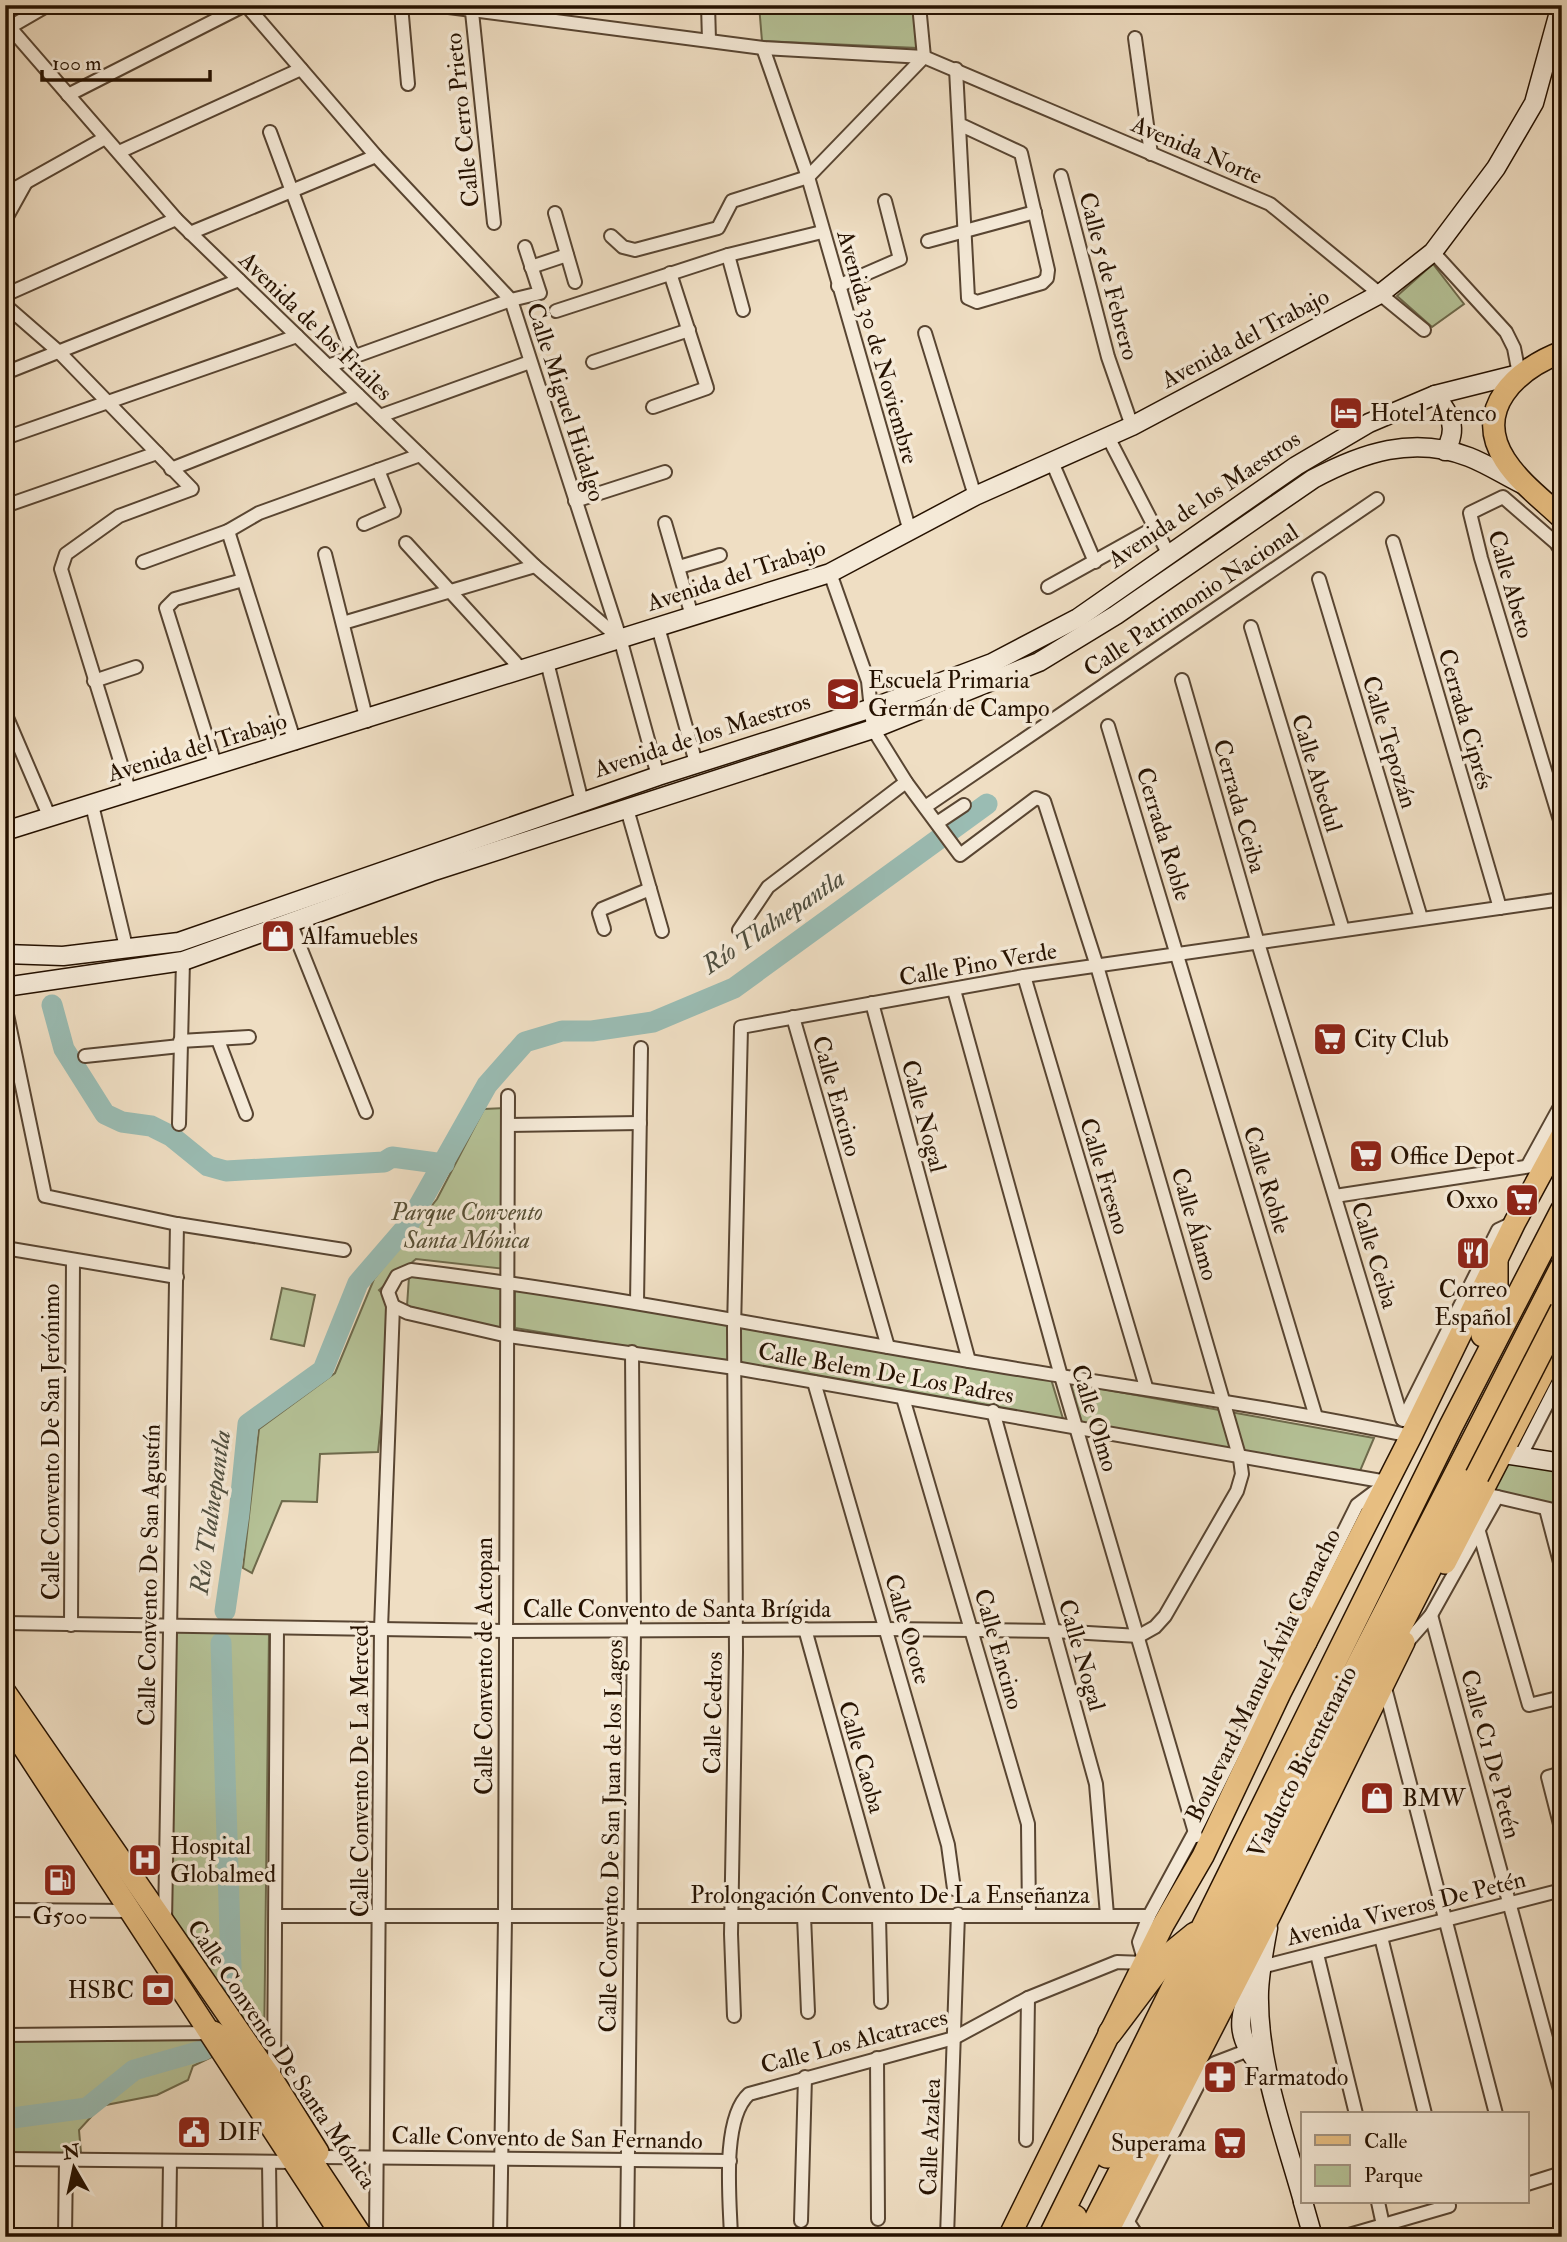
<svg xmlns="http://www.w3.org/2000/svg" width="1567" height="2242" font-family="'IM FELL Double Pica',serif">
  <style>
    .green { fill: #b5c297; stroke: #6e6a4c; stroke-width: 2 }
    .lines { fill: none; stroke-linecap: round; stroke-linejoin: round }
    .river { stroke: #9abcb3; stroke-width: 21 }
    .street-casing { stroke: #584532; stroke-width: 16 }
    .secondary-casing { stroke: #261201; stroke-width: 21 }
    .primary-casing { stroke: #261201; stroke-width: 24 }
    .highway-casing { stroke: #261201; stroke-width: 26 }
    .street { stroke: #f5ead8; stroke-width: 12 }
    .secondary { stroke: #f5ead8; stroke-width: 18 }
    .primary { stroke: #e8bf82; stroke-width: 21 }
    .highway { stroke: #e8bf82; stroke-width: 23 }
    .highway-bridge-casing { stroke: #261201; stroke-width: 26; stroke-linecap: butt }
    .highway-bridge { stroke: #e8bf82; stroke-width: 23 }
    .labels { text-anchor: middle; stroke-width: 7; stroke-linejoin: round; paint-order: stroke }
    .street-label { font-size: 24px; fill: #261201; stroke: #f5ead8 }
    .poi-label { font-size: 24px; fill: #261201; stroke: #f5ead8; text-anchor: start }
    .park-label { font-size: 24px; font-style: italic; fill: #585036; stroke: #f5ead8 }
    .water-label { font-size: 26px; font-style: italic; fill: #4f4e3f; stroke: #f5ead8 }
  </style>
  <rect width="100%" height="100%" fill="#efdec3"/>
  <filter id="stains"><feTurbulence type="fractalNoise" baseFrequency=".00286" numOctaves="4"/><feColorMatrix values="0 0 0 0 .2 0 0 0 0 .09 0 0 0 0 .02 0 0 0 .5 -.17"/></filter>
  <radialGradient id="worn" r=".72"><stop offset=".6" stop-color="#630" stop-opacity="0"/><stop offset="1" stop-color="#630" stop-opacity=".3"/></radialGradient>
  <g class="green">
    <polygon points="759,5 914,5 918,48 762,41"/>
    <polygon points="1433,264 1464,304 1432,327 1397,296"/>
    <polygon points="505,1108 505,1269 416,1259 379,1290 393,1306 378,1452 320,1454 317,1502 282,1501 252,1573 243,1568 259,1429 335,1373 374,1279 437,1199 484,1109"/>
    <polygon points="423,1276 503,1286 502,1329 407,1306 409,1277"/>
    <polygon points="515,1287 732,1324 731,1364 515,1328"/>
    <polygon points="282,1288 315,1295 304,1346 271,1339"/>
    <polygon points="741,1326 1051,1379 1064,1422 740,1366"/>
    <polygon points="1069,1383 1374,1438 1360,1471 1080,1423"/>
    <polygon points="1504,1454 1562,1464 1562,1514 1478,1501"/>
    <polygon points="176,1631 269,1632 264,2054 167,1925"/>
    <polygon points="5,2036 201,2037 216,2055 193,2066 188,2080 157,2095 101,2106 79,2130 81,2153 5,2153"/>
  </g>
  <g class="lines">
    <g class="river">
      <polyline points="52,1005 64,1049 105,1114 122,1122 151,1126 171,1136 208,1166 226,1171 384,1162 392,1157 444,1164"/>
      <polyline points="225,1611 239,1514 248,1424 323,1370 358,1283 408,1225 487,1085 525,1042 562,1031 592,1031 653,1022 734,988 987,804"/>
      <polyline points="221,1643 232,1999"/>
      <polyline points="5,2119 87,2108 134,2070 204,2050"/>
    </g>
    <g class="street-casing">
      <g id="street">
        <polyline points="246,5 376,156 511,300 620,638 658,776"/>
        <polyline points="401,5 408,84"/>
        <polyline points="433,5 763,48 924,57 1270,204 1424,330"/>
        <polyline points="708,5 709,40"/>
        <polyline points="919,5 924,57"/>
        <polyline points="472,12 494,223"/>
        <polyline points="5,22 176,219 535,566 619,638"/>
        <polyline points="10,27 48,5"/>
        <polyline points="1135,38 1151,154"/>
        <polyline points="763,48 808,177 909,528"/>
        <polyline points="956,69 968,298 977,302 1042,283 1047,278 1048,270 1021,153 961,125"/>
        <polyline points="68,95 245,5"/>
        <polyline points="270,132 353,356"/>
        <polyline points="119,152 301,69"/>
        <polyline points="1061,176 1108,357 1132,426"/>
        <polyline points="5,194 105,138"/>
        <polyline points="555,213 575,282"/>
        <polyline points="5,220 25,184"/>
        <polyline points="190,233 376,156"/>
        <polyline points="611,236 623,247 635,250 718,228 732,201 808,177 924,57"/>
        <polyline points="928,241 1035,212"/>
        <polyline points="1433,252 1506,332 1514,348 1519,374"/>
        <polyline points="728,255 743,310"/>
        <polyline points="531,267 567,255"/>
        <polyline points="838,286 900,259 885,201"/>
        <polyline points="5,295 176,219"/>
        <polyline points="5,305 59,352 192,489 119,516 66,554 61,569 130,793"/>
        <polyline points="556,311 728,255 822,232"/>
        <polyline points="925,333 975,496"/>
        <polyline points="593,362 689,330"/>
        <polyline points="328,366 511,300 540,293 525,247"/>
        <polyline points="5,373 239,280"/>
        <polyline points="653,407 707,388 670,273"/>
        <polyline points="380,416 530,362"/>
        <polyline points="1108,437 1168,553"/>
        <polyline points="5,438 297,336"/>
        <polyline points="1052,462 1095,562"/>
        <polyline points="171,469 358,395"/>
        <polyline points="575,501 665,472"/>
        <polyline points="5,506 157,453"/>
        <polyline points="665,523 692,616"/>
        <polyline points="364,524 394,511 378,470"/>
        <polyline points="228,531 295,743"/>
        <polyline points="1393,542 1500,908"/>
        <polyline points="406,543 522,670"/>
        <polyline points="5,545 6,548"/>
        <polyline points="1562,552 1556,543 1503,497 1470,513 1481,558 1562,827"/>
        <polyline points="325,554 367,721"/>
        <polyline points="143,562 228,531 259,513 420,455"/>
        <polyline points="679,567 720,555"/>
        <polyline points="1319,579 1421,918"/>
        <polyline points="1048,587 1154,528"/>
        <polyline points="343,623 535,566"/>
        <polyline points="658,627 696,763"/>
        <polyline points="1251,627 1343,930"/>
        <polyline points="547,662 582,802"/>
        <polyline points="1182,680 1255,933 1402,1419"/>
        <polyline points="94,681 136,667"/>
        <polyline points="5,713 50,818"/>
        <polyline points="1108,726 1316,1417"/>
        <polyline points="216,767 166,608 175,599 243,580"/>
        <polyline points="92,805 127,951"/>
        <polyline points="925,807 1377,499"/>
        <polyline points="627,809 662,931"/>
        <polyline points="937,823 964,805"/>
        <polyline points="290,922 366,1112"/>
        <polyline points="604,929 599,913 602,909 650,889"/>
        <polyline points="739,930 768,887 906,782"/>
        <polyline points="1024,976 1146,1387"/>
        <polyline points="954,990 1061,1376 1196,1836"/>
        <polyline points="872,1003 969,1361"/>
        <polyline points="5,1005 45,1196 177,1224 344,1250"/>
        <polyline points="793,1017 888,1347"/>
        <polyline points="218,1040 246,1114"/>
        <polyline points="180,1041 249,1037"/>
        <polyline points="85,1056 180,1046"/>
        <polyline points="179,1124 183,961"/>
        <polyline points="508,1125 640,1123"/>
        <polyline points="1528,1165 1562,1103"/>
        <polyline points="1335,1196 1545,1164"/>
        <polyline points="5,1248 177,1277"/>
        <polyline points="637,1302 641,1048"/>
        <polyline points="393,1306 408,1313 508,1336 735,1368 1387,1482"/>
        <polyline points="814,1382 948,1845 954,1889"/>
        <polyline points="903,1398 1028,1824 1029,1916"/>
        <polyline points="993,1411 1096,1784 1107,1915"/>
        <polyline points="1403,1420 1498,1230 1515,1222"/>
        <polyline points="1520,1457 1562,1375"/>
        <polyline points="1489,1495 1562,1512"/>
        <polyline points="1546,1509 1562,1570"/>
        <polyline points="1473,1511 1529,1705 1562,1697"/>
        <polyline points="1431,1615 1562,2097"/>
        <polyline points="5,1623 505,1631 886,1629 1054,1631 1139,1636 1155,1627 1165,1616 1237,1491 1242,1474 1240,1459 1097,966 1044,801 1036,798 960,855 906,782 873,729 868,681 830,573"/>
        <polyline points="71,1625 73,1260"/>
        <polyline points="805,1629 880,1898"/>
        <polyline points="1403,1647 1431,1615 1497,1497"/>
        <polyline points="1384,1684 1496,2114"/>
        <polyline points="1562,1773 1548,1777 1562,1832"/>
        <polyline points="5,1910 131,1911"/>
        <polyline points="276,1916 1149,1916"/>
        <polyline points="804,1916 808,2012"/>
        <polyline points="879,1917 881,2002"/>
        <polyline points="165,1923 177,1224"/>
        <polyline points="1381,1937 1425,2114"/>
        <polyline points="1317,1954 1356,2114"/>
        <polyline points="1261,1967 1562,1890"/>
        <polyline points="734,2016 731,1934 736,1652 734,1329 741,1027 1024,976 1562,899"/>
        <polyline points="5,2035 213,2033"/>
        <polyline points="877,2058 878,2219"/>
        <polyline points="274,2079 277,1628"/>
        <polyline points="1026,2140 1028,1998"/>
        <polyline points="321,2157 730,2161"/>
        <polyline points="5,2159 292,2162"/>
        <polyline points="269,2162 270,2237"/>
        <polyline points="1527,2184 1562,2173"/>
        <polyline points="1378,2202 1383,2225"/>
        <polyline points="801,2221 805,2077"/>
        <polyline points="1128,2222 1138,2237"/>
        <polyline points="65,2237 66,2159"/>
        <polyline points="169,2237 170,2161"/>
        <path d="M376 2237 381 1629 393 1306 388 1292 397 1276 411 1270C598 1293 783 1330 969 1361 1116 1386 1265 1405 1411 1436"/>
        <polyline points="500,2237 505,1918 508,1096"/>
        <polyline points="627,2237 634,1628 632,1352"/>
        <path d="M731 2237C730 2201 721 2119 749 2094L954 2038 1028 1998 1117 1962 1145 1963 1139 1942 1149 1916 1194 1833 1357 1505 1381 1487"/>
        <polyline points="947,2237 958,1914"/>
        <polyline points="1120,2237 1205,2071 1215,2063 1254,2048"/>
        <polyline points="1342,2237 1449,2206 1448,2202"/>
      </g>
    </g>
    <g class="secondary-casing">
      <g id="secondary">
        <path d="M1435 395C1450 414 1459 428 1445 451"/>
        <polyline points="5,831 830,573 975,496 1132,426 1380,294 1433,252 1496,168 1534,103 1561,5"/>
        <polyline points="5,954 63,956 179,942 658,776 872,708 992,663 1078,618 1296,466 1369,423 1435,395 1519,374"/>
        <path d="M5 987 183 961 431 872 873 729 1039 662 1116 615 1313 479C1362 453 1413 435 1469 457 1487 464 1504 475 1522 484"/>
        <polyline points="1504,1454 1562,1463"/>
        <path d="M1268 1928C1264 1949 1260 1970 1259 1991 1257 2063 1284 2133 1303 2201"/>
        <path d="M1257 1975C1235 2020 1234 2036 1267 2075"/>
        <polyline points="1303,2202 1313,2237"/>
      </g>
    </g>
    <g class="primary-casing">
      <g id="primary">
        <path d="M1562 352C1517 369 1472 409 1505 460 1520 483 1542 499 1562 518"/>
        <polyline points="1445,1563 1562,1337"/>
        <polyline points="1282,1652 1306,1642 1302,1613"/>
        <polyline points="5,1692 274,2082 318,2152"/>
        <polyline points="5,1719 343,2237"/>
        <polyline points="1009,2237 1163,1925 1203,1856 1280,1693 1411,1436 1515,1222 1562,1135"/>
        <polyline points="1105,2237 1270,1915 1404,1642"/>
      </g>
    </g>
    <g class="highway-casing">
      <g id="highway">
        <polyline points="1483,1335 1496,1304 1496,1259"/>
        <polyline points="213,2033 236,2048 361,2237"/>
        <polyline points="1110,2033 1168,1956 1195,1934"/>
        <polyline points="1107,2156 1562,1267"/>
        <polyline points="1050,2237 1451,1426 1562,1211"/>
        <polyline points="1070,2237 1075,2217"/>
        <polyline points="1087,2237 1477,1476"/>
      </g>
    </g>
    <use href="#street" class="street"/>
    <use href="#secondary" class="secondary"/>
    <use href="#primary" class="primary"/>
    <use href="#highway" class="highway"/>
    <g class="highway-bridge-casing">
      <polyline id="highway-bridge" points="1477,1476 1562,1310"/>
    </g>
    <use href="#highway-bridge" class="highway-bridge"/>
  </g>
  <defs>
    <g id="hotel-square" transform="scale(1.75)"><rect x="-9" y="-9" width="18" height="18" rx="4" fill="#8f2418" stroke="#f5ead8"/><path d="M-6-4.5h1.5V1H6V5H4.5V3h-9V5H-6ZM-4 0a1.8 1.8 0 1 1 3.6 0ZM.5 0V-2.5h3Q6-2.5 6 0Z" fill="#fff"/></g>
    <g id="school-square" transform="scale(1.75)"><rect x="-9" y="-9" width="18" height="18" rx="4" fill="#8f2418" stroke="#f5ead8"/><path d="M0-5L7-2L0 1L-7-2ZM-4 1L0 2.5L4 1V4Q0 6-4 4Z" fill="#fff"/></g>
    <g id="shop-square" transform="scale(1.75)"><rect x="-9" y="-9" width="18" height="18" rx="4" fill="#8f2418" stroke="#f5ead8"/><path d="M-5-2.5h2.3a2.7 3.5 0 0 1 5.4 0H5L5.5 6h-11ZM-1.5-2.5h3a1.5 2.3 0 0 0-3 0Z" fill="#fff"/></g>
    <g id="supermarket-square" transform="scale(1.75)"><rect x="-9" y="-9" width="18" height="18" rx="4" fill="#8f2418" stroke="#f5ead8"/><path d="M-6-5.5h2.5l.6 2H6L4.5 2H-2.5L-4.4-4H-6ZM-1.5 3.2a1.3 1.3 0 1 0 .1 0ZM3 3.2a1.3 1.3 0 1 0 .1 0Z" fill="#fff"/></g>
    <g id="restaurant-square" transform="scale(1.75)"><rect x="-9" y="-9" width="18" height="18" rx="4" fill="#8f2418" stroke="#f5ead8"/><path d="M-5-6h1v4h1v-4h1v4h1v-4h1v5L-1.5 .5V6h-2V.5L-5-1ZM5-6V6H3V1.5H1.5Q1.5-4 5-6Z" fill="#fff"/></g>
    <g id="hospital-square" transform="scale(1.75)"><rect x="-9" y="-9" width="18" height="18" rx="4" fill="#8f2418" stroke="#f5ead8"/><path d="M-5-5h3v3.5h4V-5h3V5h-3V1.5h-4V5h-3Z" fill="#fff"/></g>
    <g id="fuel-square" transform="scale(1.75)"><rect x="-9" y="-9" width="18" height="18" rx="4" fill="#8f2418" stroke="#f5ead8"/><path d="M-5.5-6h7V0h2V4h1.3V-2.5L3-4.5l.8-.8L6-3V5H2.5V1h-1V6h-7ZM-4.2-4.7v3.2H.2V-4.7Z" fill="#fff"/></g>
    <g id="bank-square" transform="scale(1.75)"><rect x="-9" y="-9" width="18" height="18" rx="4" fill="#8f2418" stroke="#f5ead8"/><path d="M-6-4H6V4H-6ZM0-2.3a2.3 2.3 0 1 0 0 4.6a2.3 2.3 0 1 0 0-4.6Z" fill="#fff"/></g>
    <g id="pharmacy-square" transform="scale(1.75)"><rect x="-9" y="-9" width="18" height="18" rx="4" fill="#8f2418" stroke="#f5ead8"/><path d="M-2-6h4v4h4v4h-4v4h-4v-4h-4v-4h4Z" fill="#fff"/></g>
    <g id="civic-square" transform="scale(1.75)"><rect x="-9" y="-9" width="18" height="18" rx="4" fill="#8f2418" stroke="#f5ead8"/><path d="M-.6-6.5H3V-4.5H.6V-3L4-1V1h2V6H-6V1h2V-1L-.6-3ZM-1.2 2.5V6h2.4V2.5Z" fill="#fff"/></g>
  </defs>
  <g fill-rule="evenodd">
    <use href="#hotel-square" x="1346" y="413"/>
    <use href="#school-square" x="843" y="694"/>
    <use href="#shop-square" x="278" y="936"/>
    <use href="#supermarket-square" x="1330" y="1039"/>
    <use href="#supermarket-square" x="1366" y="1156"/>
    <use href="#supermarket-square" x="1522" y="1200"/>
    <use href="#restaurant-square" x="1473" y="1253"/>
    <use href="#shop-square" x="1377" y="1798"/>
    <use href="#hospital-square" x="145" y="1860"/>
    <use href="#fuel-square" x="60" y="1880"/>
    <use href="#bank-square" x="158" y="1990"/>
    <use href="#pharmacy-square" x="1220" y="2077"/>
    <use href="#civic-square" x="194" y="2132"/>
    <use href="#supermarket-square" x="1230" y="2143"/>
  </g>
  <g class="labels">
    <g class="street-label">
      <text transform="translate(462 120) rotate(-96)" y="8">Calle Cerro Prieto</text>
      <text transform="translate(1197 150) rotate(23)" y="8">Avenida Norte</text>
      <text transform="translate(1109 276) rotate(75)" y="8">Calle 5 de Febrero</text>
      <text transform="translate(316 326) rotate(44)" y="8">Avenida de los Frailes</text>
      <text transform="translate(1245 338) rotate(-28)" y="8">Avenida del Trabajo</text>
      <text transform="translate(878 347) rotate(74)" y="8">Avenida 30 de Noviembre</text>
      <text transform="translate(566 402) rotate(72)" y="8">Calle Miguel Hidalgo</text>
      <text transform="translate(1204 499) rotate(-34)" y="8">Avenida de los Maestros</text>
      <text transform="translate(736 575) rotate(-18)" y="8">Avenida del Trabajo</text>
      <text transform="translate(1511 584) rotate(74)" y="8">Calle Abeto</text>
      <text transform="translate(1191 600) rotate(-34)" y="8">Calle Patrimonio Nacional</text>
      <text transform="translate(1466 719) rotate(74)" y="8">Cerrada Ciprés</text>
      <text transform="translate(702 735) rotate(-18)" y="8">Avenida de los Maestros</text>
      <text transform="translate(1390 742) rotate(73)" y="8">Calle Tepozán</text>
      <text transform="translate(197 747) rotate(-17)" y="8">Avenida del Trabajo</text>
      <text transform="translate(1317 773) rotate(73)" y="8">Calle Abedul</text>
      <text transform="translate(1240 806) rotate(74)" y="8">Cerrada Ceiba</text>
      <text transform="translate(1164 834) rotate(73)" y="8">Cerrada Roble</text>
      <text transform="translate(978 964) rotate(-10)" y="8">Calle Pino Verde</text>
      <text transform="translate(837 1096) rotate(74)" y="8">Calle Encino</text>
      <text transform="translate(924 1116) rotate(75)" y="8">Calle Nogal</text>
      <text transform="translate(1105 1176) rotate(73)" y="8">Calle Fresno</text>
      <text transform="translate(1267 1180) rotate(73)" y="8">Calle Roble</text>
      <text transform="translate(1195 1224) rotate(74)" y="8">Calle Álamo</text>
      <text transform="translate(1375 1255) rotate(73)" y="8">Calle Ceiba</text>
      <text transform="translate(886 1373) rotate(10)" y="8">Calle Belem De Los Padres</text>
      <text transform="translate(1095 1418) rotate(73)" y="8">Calle Olmo</text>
      <text transform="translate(51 1442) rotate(-90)" y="8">Calle Convento De San Jerónimo</text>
      <text transform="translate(149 1575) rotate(-89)" y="8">Calle Convento De San Agustín</text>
      <text x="677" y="1617">Calle Convento de Santa Brígida</text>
      <text transform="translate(908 1629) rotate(74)" y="8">Calle Ocote</text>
      <text transform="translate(999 1649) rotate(74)" y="8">Calle Encino</text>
      <text transform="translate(1082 1655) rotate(74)" y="8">Calle Nogal</text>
      <text transform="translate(484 1666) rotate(-90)" y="8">Calle Convento de Actopan</text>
      <text transform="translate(1263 1675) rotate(-64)" y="8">Boulevard Manuel Ávila Camacho</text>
      <text transform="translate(713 1713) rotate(-89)" y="8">Calle Cedros</text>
      <text transform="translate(1491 1754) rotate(75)" y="8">Calle C1 De Petén</text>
      <text transform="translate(862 1757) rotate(74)" y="8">Calle Caoba</text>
      <text transform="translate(1302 1762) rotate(-63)" y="8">Viaducto Bicentenario</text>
      <text transform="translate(360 1771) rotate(-90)" y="8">Calle Convento De La Merced</text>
      <text transform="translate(611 1836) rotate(-89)" y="8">Calle Convento De San Juan de los Lagos</text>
      <text x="890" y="1903">Prolongación Convento De La Enseñanza</text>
      <text transform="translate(1406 1908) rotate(-14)" y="8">Avenida Viveros De Petén</text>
      <text transform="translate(854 2041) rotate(-15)" y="8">Calle Los Alcatraces</text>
      <text transform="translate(282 2054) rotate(56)" y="8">Calle Convento De Santa Mónica</text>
      <text transform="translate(930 2137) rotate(-88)" y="8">Calle Azalea</text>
      <text transform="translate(547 2138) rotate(1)" y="8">Calle Convento de San Fernando</text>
    </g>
    <g class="poi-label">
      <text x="1370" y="421">Hotel Atenco</text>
      <text x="868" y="688">Escuela Primaria<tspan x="868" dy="28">Germán de Campo</tspan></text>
      <text x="302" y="944">Alfamuebles</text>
      <text x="1354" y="1047">City Club</text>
      <text x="1390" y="1164">Office Depot</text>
      <text x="1498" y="1208" text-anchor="end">Oxxo</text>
      <text x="1473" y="1297" text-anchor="middle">Correo<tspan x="1473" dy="28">Español</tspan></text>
      <text x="1402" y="1806">BMW</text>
      <text x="170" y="1854">Hospital<tspan x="170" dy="28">Globalmed</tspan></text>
      <text x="60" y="1924" text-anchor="middle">G500</text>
      <text x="134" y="1998" text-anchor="end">HSBC</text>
      <text x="1244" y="2085">Farmatodo</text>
      <text x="218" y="2140">DIF</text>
      <text x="1206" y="2151" text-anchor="end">Superama</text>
    </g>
    <g class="park-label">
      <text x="467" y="1220">Parque Convento<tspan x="467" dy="28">Santa Mónica</tspan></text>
    </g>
    <g class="water-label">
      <text transform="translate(773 921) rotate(-34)" y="9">Río Tlalnepantla</text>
      <text transform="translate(210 1512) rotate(-82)" y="9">Río Tlalnepantla</text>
    </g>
  </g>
  <rect width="1567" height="2242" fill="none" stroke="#efdec3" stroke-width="28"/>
  <rect x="7" y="7" width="1553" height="2228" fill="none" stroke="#261201" stroke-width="3.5"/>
  <rect x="14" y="14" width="1539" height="2214" fill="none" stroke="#261201" stroke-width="2"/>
  <rect x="1301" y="2112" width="228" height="91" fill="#f5ead8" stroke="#a29482" stroke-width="2"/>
  <rect x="1315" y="2135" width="35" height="10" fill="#e8bf82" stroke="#a29482" stroke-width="2"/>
  <text x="1364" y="2148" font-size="21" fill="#261201">Calle</text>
  <rect x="1315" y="2165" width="35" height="21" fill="#b5c297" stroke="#a29482" stroke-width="2"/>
  <text x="1364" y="2182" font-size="21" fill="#261201">Parque</text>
  <g transform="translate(74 2168) rotate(351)" stroke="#f5ead8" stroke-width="5" paint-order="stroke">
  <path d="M0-5L12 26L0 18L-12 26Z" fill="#261201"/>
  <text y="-10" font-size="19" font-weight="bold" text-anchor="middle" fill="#261201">N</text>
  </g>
  <path d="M42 70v10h168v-10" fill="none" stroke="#261201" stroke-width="3.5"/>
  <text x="52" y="70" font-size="21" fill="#261201" stroke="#f5ead8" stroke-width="5" paint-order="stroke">100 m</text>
  <rect width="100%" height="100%" filter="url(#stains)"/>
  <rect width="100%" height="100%" fill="url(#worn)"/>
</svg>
